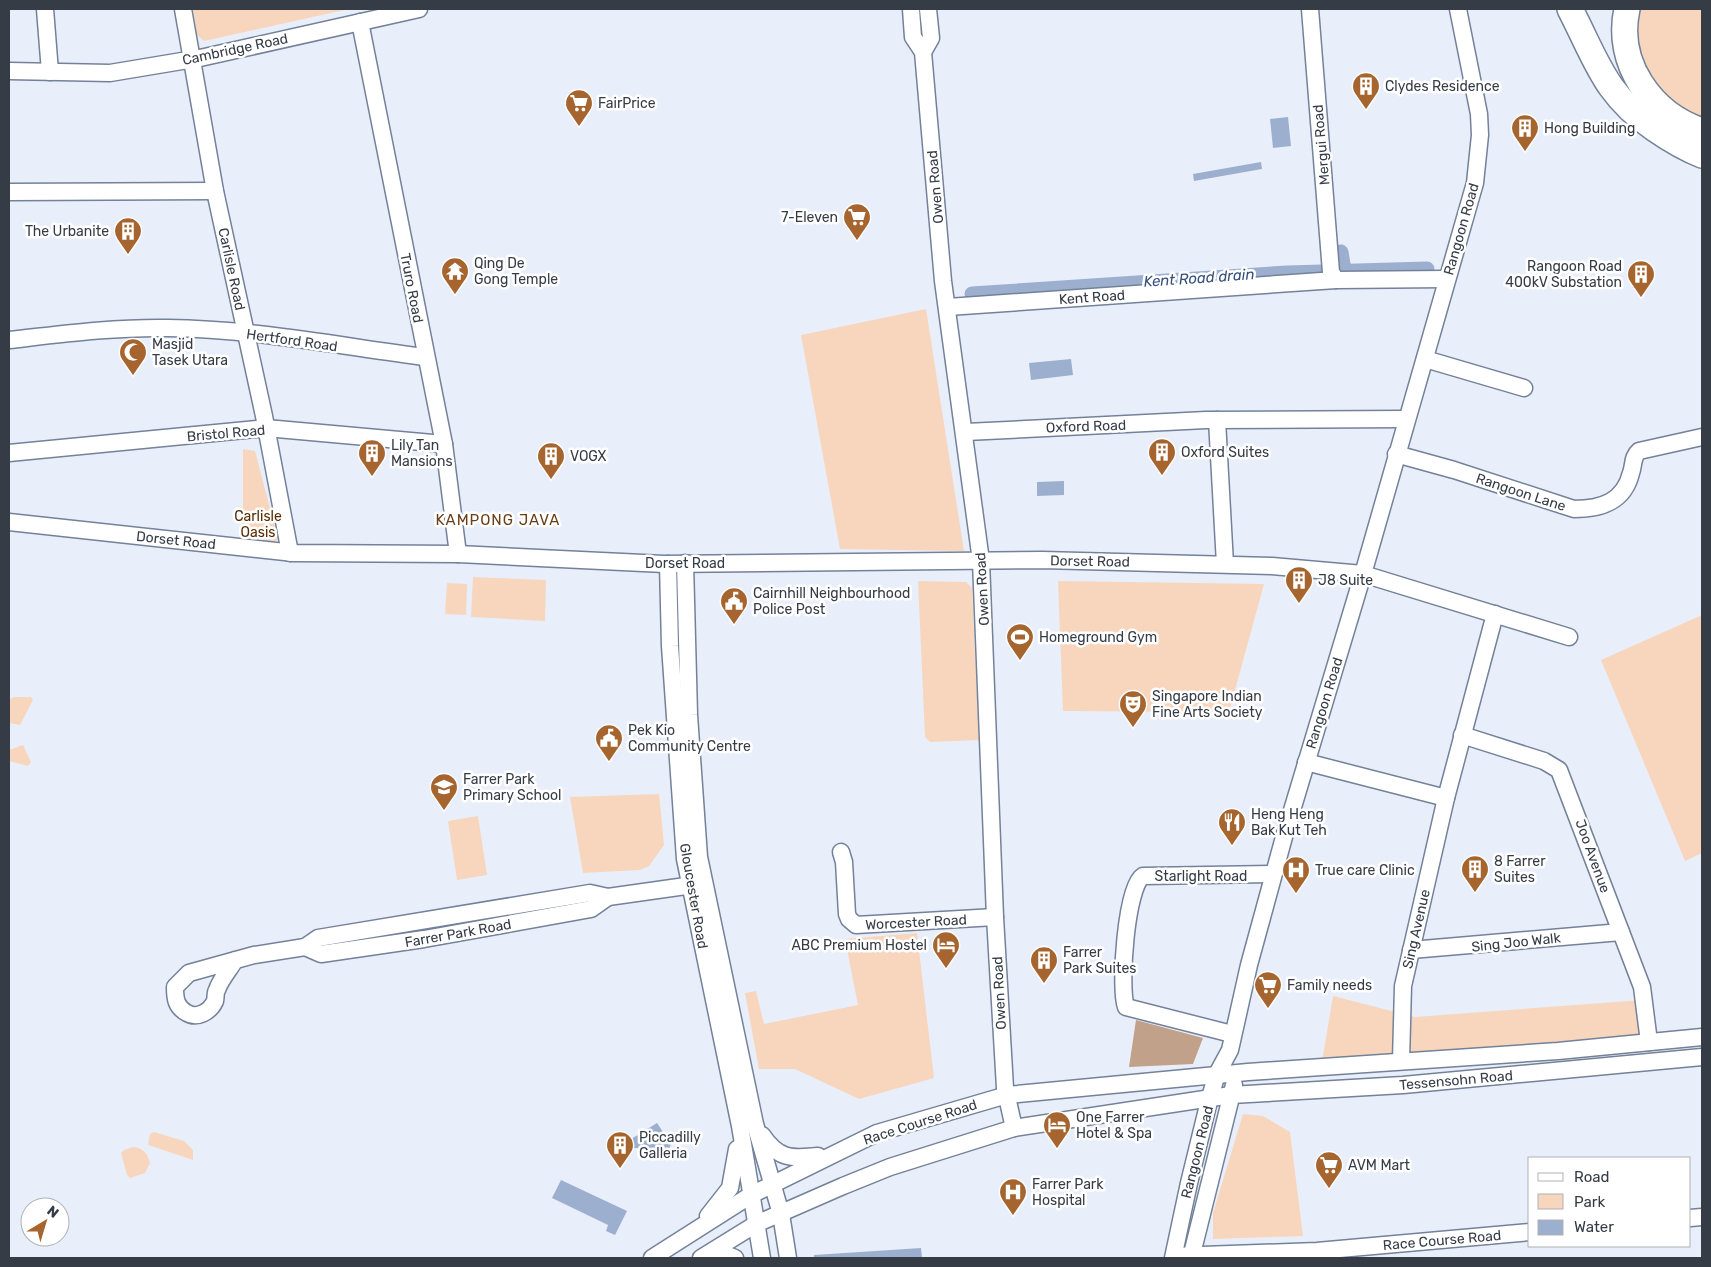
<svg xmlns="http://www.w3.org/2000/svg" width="1711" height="1267" font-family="Rubik,sans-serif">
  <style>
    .green { fill: #f7d6bd }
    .forest { fill: #c1a18a }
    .water { fill: #9dafce }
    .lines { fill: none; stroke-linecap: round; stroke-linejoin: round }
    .canal { stroke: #9dafce; stroke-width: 15 }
    .minor-casing { stroke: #738199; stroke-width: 19 }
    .highway-casing { stroke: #738199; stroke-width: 28 }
    .minor { stroke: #fff; stroke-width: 16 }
    .highway { stroke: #fff; stroke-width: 25 }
    .labels { text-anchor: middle; stroke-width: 5; stroke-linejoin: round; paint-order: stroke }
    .street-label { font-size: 14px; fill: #353c46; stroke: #fff }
    .poi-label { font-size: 14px; fill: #353c46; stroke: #fff; text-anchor: start }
    .park-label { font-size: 14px; fill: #552b02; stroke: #fff }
    .water-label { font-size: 15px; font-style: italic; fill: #37507c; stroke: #fff }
    .neighbourhood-label { font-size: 15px; letter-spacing: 1px; fill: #6a3e18; stroke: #fff }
  </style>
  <rect width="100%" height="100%" fill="#e9effa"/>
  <g class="green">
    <polygon points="193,9 349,9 204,41 197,35"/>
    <polygon points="1640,9 1702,9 1702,123 1667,102 1640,64 1637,27"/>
    <polygon points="926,309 964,551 840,549 801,335"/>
    <polygon points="243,449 255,451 278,539 275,542 243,536"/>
    <polygon points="473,577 546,580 545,621 471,617"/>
    <polygon points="918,581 966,582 972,588 979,740 930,742 925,737"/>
    <polygon points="1058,581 1264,584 1229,712 1063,711"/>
    <polygon points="447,583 467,584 466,615 445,614"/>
    <polygon points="1702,615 1702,853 1685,861 1601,660"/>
    <polygon points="14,697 31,697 33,700 20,725 9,723 9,700"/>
    <polygon points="23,745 31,762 28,766 9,761 9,750"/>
    <polygon points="659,794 664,845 649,866 640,870 583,873 570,797"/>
    <polygon points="478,816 487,875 457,880 448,821"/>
    <polygon points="917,933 934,1078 859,1099 795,1069 759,1069 745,993 756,991 764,1024 858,1005 845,939"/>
    <polygon points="1333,996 1415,1017 1643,1000 1649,1042 1321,1068"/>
    <polygon points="1243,1114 1263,1116 1290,1132 1303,1236 1213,1239 1213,1213"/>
    <polygon points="154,1132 184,1141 193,1150 193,1160 148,1145 150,1134"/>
    <path d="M134 1147C143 1148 148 1154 150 1163L145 1173 130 1178 127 1175 121 1153 124 1150Z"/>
  </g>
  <polygon class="forest" points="1136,1020 1203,1038 1193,1064 1129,1067"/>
  <g class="water">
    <polygon points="1288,117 1291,146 1273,148 1270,119"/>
    <polygon points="1261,162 1262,169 1194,181 1193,174"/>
    <polygon points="1071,359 1073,375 1031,380 1029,363"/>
    <polygon points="1064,481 1064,495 1037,496 1037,482"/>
    <polygon points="657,1123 671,1144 667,1154 655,1149 634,1148 628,1141"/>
    <polygon points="561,1180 627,1211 615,1235 606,1231 608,1225 552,1198"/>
    <polygon points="921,1248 922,1258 814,1258 814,1255"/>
  </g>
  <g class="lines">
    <g class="canal">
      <polyline points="1341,252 1344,270"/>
      <polyline points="972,294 1287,273 1427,269"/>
    </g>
    <g class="minor-casing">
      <g id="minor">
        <polyline points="45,9 50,72"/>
        <polyline points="183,9 215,191 264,416 290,553"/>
        <polyline points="911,9 913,37 923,52 943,281 981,561 995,917 1005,1088 1014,1128"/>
        <polyline points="1310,9 1331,272 1336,280"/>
        <polyline points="360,22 444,444 458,554"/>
        <polyline points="923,52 931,38 928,9"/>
        <polyline points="9,71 110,73 200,58 419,9"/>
        <polyline points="9,192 215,191"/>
        <polyline points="948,307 1336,280 1446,279"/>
        <path d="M9 340C62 334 115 327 168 328 254 329 340 346 425 357"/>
        <polyline points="1425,359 1524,388"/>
        <polyline points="1217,420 1225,564"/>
        <polyline points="966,432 1206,420 1406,419"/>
        <polyline points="9,453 266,428 444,444"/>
        <path d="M1396 454 1454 470 1574 509C1601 509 1624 502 1631 473 1634 465 1632 457 1639 451L1702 437"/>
        <polyline points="9,522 294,553 458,554 664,564 1042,560 1272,566 1363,574 1569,637"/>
        <polyline points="685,563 689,715 699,857 755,1124 781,1214 788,1258"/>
        <polyline points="668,564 670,646 685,859 740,1126 762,1258"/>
        <polyline points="1462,735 1544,761 1559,770 1642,987 1649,1042"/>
        <polyline points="1306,762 1446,798"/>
        <polyline points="841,852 844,862 847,914 849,919 856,925 995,917"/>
        <polyline points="305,947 321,954 424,939 591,909 608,897"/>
        <polyline points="1411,950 1621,932"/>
        <path d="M235 960C230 969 220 980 217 990 215 993 216 997 215 1001 210 1012 197 1019 187 1013 176 1007 175 999 175 987L189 973 254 955 305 947 318 938 590 893 608 897 700 884"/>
        <path d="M1232 1034 1126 1007C1119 988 1126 886 1143 876L1273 874"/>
        <polyline points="1401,1061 1403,986 1446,798 1495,614"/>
        <path d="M762 1135C778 1159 791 1159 818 1156"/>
        <polyline points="708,1216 730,1188 737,1149"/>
        <polyline points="1690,1218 1702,1217"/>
        <polyline points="711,1253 725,1254 735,1258"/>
        <polyline points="1174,1256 1317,1251 1530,1232"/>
        <polyline points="652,1258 751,1195 877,1133 1007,1095 1248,1072 1558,1051 1702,1037"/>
        <polyline points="701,1258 756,1224 843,1186 890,1167 1014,1128 1231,1095 1403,1085 1702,1057"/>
        <polyline points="1173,1258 1189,1183 1210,1097 1217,1074 1230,1050 1249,965 1284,837 1363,574 1475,183 1480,135 1479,114 1458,9"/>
        <polyline points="1191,1258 1234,1085"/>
      </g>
    </g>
    <g class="highway-casing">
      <g id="highway">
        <path d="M1570 9C1597 61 1604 94 1655 129 1671 140 1684 148 1702 155"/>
        <path d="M1627 9C1615 63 1651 114 1702 131"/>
      </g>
    </g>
    <use href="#minor" class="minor"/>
    <use href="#highway" class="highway"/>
  </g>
  <defs>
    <g id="building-pin" transform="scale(1.4375)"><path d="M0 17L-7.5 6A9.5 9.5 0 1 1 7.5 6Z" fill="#a6652f" stroke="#fff"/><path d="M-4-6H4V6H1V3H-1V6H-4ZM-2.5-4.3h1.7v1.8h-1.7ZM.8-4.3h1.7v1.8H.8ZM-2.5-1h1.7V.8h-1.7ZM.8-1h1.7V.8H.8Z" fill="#fff"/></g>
    <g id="supermarket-pin" transform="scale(1.4375)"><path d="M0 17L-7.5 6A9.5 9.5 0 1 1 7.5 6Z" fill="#a6652f" stroke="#fff"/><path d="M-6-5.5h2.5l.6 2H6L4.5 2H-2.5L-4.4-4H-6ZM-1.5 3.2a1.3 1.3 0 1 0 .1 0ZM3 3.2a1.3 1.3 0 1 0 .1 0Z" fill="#fff"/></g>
    <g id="temple-pin" transform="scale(1.4375)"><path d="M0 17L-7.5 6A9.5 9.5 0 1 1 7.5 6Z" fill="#a6652f" stroke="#fff"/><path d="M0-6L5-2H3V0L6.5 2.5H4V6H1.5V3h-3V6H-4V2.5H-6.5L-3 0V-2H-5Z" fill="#fff"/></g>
    <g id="mosque-pin" transform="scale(1.4375)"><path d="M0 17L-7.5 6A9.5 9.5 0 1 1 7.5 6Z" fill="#a6652f" stroke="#fff"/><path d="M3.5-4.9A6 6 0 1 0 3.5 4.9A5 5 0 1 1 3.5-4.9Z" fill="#fff"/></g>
    <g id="civic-pin" transform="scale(1.4375)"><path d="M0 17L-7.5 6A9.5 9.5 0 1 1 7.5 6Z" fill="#a6652f" stroke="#fff"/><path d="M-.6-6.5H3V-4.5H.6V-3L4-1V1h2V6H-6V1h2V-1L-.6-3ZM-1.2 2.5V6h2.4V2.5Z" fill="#fff"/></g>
    <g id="stadium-pin" transform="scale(1.4375)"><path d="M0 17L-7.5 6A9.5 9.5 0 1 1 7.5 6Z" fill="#a6652f" stroke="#fff"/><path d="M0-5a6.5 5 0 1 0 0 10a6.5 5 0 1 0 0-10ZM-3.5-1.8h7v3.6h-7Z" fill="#fff"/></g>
    <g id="theatre-pin" transform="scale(1.4375)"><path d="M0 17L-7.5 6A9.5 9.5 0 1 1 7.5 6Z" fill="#a6652f" stroke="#fff"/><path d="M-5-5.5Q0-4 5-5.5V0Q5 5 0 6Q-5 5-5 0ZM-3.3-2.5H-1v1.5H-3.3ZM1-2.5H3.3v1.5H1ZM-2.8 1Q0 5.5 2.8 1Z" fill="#fff"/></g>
    <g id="school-pin" transform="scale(1.4375)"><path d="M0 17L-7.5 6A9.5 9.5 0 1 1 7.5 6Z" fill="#a6652f" stroke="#fff"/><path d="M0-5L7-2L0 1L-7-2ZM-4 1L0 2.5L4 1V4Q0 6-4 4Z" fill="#fff"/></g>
    <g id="restaurant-pin" transform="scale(1.4375)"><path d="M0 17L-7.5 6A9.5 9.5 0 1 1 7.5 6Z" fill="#a6652f" stroke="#fff"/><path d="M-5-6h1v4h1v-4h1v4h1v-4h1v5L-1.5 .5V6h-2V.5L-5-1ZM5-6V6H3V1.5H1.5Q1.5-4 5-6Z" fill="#fff"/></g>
    <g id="hospital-pin" transform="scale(1.4375)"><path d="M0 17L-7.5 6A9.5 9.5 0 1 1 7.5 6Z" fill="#a6652f" stroke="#fff"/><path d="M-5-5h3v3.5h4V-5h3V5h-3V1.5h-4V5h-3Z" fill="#fff"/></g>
    <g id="hotel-pin" transform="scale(1.4375)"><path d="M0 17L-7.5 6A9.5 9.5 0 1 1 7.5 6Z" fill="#a6652f" stroke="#fff"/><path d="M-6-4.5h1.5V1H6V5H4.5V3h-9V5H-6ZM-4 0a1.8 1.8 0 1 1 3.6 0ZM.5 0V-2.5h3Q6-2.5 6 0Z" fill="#fff"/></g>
  </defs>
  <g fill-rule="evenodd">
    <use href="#building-pin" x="1366" y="86"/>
    <use href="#supermarket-pin" x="579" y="103"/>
    <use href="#building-pin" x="1525" y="128"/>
    <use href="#supermarket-pin" x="857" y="217"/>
    <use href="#building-pin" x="128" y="231"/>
    <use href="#temple-pin" x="455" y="271"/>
    <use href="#building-pin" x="1641" y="274"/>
    <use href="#mosque-pin" x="133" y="352"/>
    <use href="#building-pin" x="1162" y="452"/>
    <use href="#building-pin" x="372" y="453"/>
    <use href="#building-pin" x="551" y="456"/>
    <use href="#building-pin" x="1299" y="580"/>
    <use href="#civic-pin" x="734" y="601"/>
    <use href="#stadium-pin" x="1020" y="637"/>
    <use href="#theatre-pin" x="1133" y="704"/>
    <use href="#civic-pin" x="609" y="738"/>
    <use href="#school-pin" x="444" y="787"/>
    <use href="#restaurant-pin" x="1232" y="822"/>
    <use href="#building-pin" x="1475" y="869"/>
    <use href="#hospital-pin" x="1296" y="870"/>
    <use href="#hotel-pin" x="946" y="945"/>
    <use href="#building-pin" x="1044" y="960"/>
    <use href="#supermarket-pin" x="1268" y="985"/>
    <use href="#hotel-pin" x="1057" y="1125"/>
    <use href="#building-pin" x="620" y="1145"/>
    <use href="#supermarket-pin" x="1329" y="1165"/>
    <use href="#hospital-pin" x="1013" y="1192"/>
  </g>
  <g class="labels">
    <g class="street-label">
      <text transform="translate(235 49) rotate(-12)" y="5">Cambridge Road</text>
      <text transform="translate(1321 145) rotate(-95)" y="5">Mergui Road</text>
      <text transform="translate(935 187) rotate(-95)" y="5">Owen Road</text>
      <text transform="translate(1461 229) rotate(-74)" y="5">Rangoon Road</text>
      <text transform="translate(232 269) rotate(78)" y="5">Carlisle Road</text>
      <text transform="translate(412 288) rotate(79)" y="5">Truro Road</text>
      <text transform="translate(1092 297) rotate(-4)" y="5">Kent Road</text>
      <text transform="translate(292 340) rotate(8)" y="5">Hertford Road</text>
      <text transform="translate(1086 426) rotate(-2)" y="5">Oxford Road</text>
      <text transform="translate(226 433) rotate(-5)" y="5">Bristol Road</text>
      <text transform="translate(1521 492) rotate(18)" y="5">Rangoon Lane</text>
      <text transform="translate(176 540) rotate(6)" y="5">Dorset Road</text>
      <text transform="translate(1090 561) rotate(1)" y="5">Dorset Road</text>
      <text x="685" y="568">Dorset Road</text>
      <text transform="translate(982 589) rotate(-93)" y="5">Owen Road</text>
      <text transform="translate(1324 703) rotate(-73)" y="5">Rangoon Road</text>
      <text transform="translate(1593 856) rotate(70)" y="5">Joo Avenue</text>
      <text x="1201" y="881">Starlight Road</text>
      <text transform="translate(694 896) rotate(80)" y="5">Gloucester Road</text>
      <text transform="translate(916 922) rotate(-3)" y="5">Worcester Road</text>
      <text transform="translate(1416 929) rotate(-77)" y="5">Sing Avenue</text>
      <text transform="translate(458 933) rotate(-10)" y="5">Farrer Park Road</text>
      <text transform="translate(1516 942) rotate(-6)" y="5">Sing Joo Walk</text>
      <text transform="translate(999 993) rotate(-93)" y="5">Owen Road</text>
      <text transform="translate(1456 1080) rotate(-5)" y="5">Tessensohn Road</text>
      <text transform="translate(920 1122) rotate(-18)" y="5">Race Course Road</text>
      <text transform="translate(1197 1152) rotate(-76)" y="5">Rangoon Road</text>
      <text transform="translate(1442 1240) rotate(-5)" y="5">Race Course Road</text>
    </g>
    <g class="poi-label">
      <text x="1385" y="91">Clydes Residence</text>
      <text x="598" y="108">FairPrice</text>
      <text x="1544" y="133">Hong Building</text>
      <text x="838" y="222" text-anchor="end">7-Eleven</text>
      <text x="109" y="236" text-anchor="end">The Urbanite</text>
      <text x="474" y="268">Qing De<tspan x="474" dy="16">Gong Temple</tspan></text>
      <text x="1622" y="271" text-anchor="end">Rangoon Road<tspan x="1622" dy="16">400kV Substation</tspan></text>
      <text x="152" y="349">Masjid<tspan x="152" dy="16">Tasek Utara</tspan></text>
      <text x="391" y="450">Lily Tan<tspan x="391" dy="16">Mansions</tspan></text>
      <text x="1181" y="457">Oxford Suites</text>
      <text x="570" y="461">VOGX</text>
      <text x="1318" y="585">J8 Suite</text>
      <text x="753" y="598">Cairnhill Neighbourhood<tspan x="753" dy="16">Police Post</tspan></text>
      <text x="1039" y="642">Homeground Gym</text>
      <text x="1152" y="701">Singapore Indian<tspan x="1152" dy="16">Fine Arts Society</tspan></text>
      <text x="628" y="735">Pek Kio<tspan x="628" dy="16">Community Centre</tspan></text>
      <text x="463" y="784">Farrer Park<tspan x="463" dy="16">Primary School</tspan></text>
      <text x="1251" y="819">Heng Heng<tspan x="1251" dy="16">Bak Kut Teh</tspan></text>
      <text x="1494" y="866">8 Farrer<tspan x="1494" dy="16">Suites</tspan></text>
      <text x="1315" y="875">True care Clinic</text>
      <text x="927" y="950" text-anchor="end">ABC Premium Hostel</text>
      <text x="1063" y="957">Farrer<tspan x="1063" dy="16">Park Suites</tspan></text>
      <text x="1287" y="990">Family needs</text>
      <text x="1076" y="1122">One Farrer<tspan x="1076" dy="16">Hotel &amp; Spa</tspan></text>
      <text x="639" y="1142">Piccadilly<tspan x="639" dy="16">Galleria</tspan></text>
      <text x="1348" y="1170">AVM Mart</text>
      <text x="1032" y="1189">Farrer Park<tspan x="1032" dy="16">Hospital</tspan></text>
    </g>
    <g class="park-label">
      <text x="258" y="521">Carlisle<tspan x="258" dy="16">Oasis</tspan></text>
    </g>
    <g class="water-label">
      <text transform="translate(1199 278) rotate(-4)" y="5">Kent Road drain</text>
    </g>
    <g class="neighbourhood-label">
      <text x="498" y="525">KAMPONG JAVA</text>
    </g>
  </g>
  <rect width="1711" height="1267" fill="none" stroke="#353c46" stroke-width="20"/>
  <rect x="1528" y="1157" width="162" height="90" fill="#ffffff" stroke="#aeb1b5"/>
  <rect x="1538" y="1173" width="25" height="8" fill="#ffffff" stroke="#aeb1b5"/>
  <text x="1574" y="1182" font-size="15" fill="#353c46">Road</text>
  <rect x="1538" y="1194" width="25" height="15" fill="#f7d6bd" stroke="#aeb1b5"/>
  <text x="1574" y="1207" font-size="15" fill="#353c46">Park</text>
  <rect x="1538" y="1220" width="25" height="15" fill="#9dafce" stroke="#aeb1b5"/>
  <text x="1574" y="1232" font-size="15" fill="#353c46">Water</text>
  <g transform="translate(45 1222) rotate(38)"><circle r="24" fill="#ffffff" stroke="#aeb1b5"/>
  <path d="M0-4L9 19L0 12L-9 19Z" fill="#a6652f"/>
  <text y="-8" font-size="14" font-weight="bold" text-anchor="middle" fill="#353c46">N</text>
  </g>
</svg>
